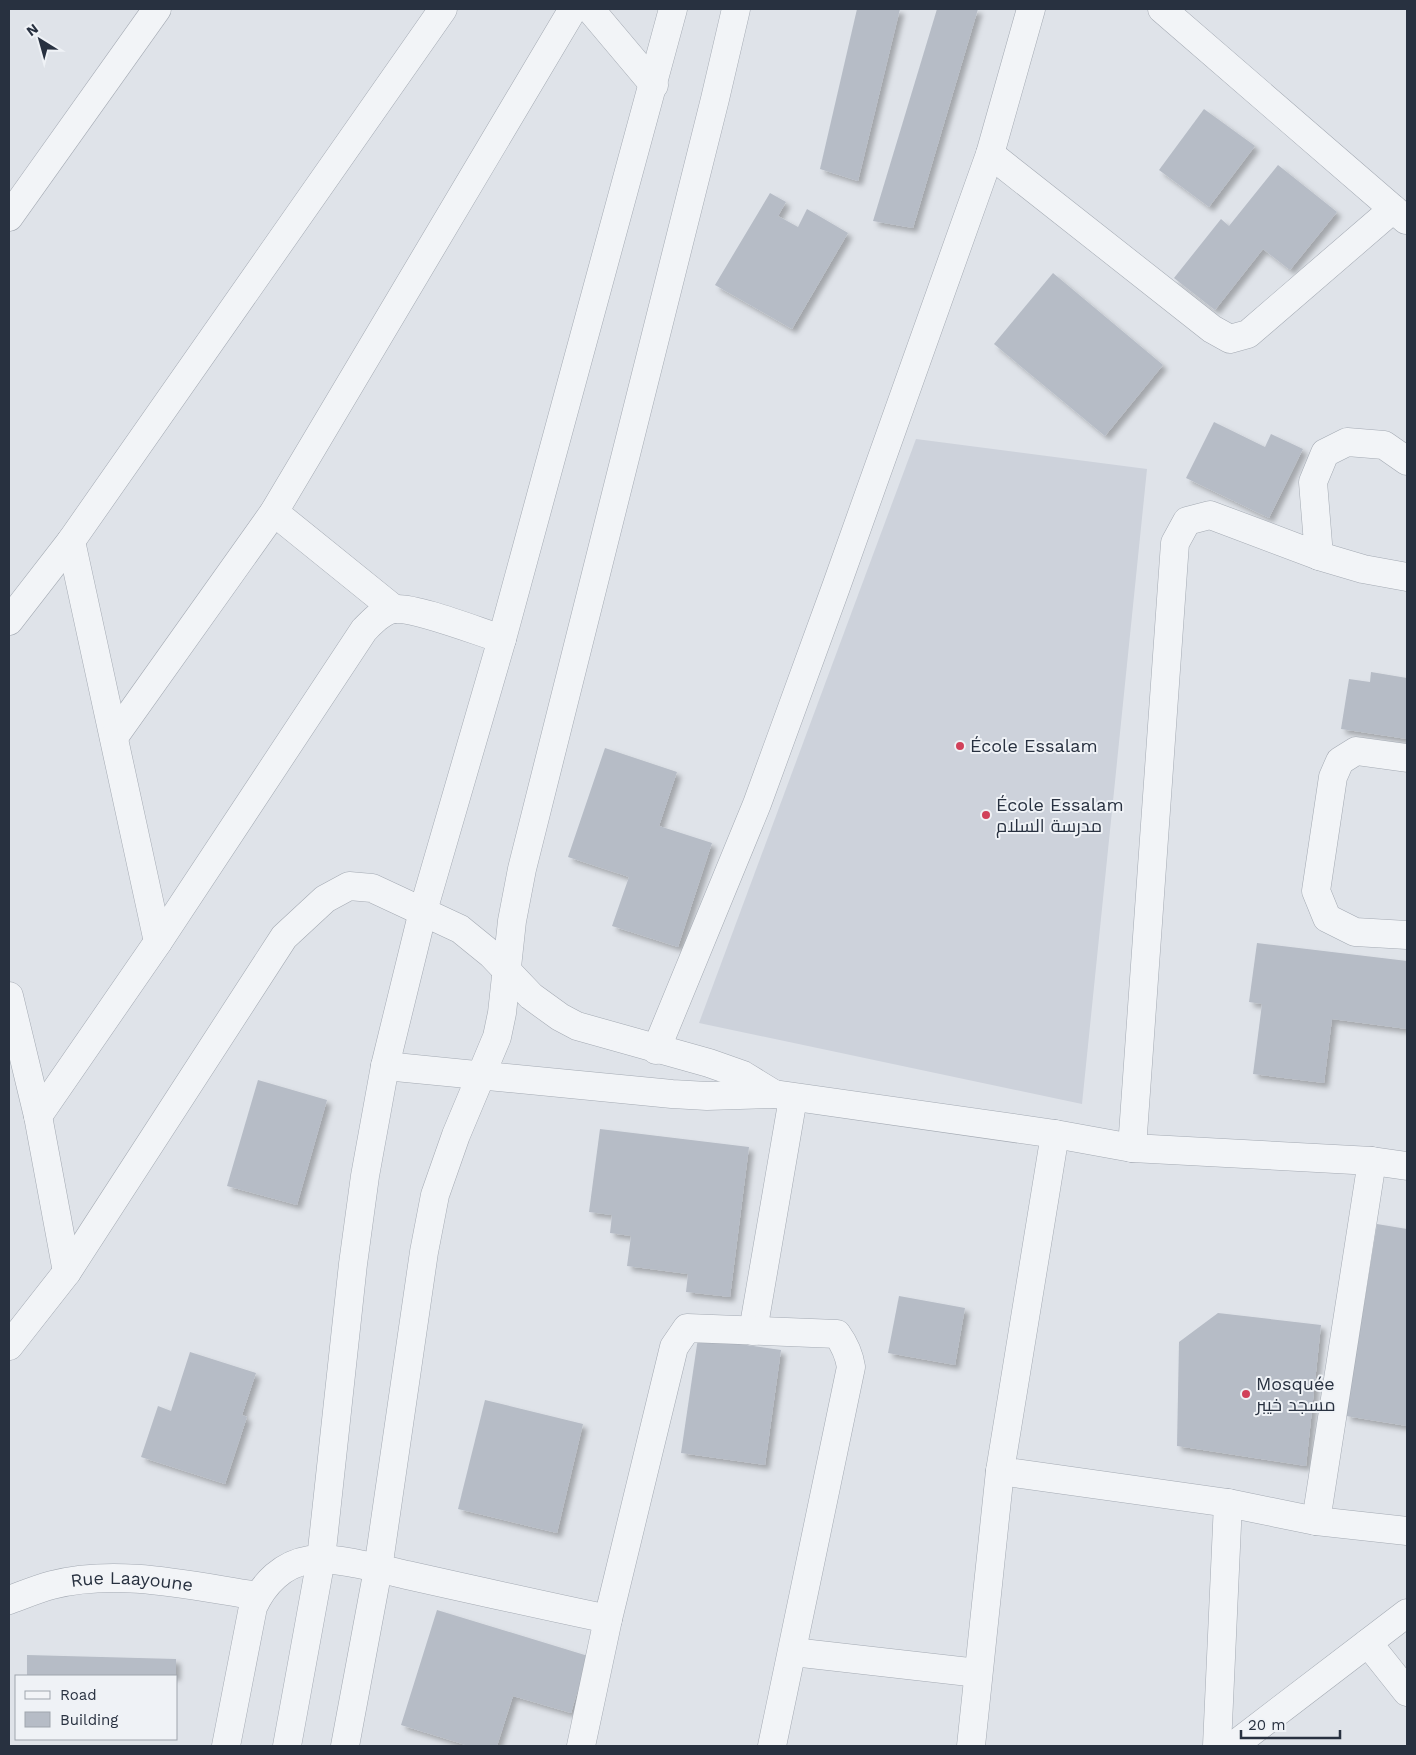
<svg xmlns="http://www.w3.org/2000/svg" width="1416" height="1755" font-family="'Work Sans',Cairo,sans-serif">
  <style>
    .built { fill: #cdd2db }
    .building { fill: #b6bcc6; filter: url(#shadow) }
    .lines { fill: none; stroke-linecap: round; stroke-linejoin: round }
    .minor-casing { stroke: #a4aab3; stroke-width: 29 }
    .tertiary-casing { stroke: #a4aab3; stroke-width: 29 }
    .minor { stroke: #f2f4f7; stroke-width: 28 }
    .tertiary { stroke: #f2f4f7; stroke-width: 28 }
    .poi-dot { fill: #d1415a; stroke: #eff2f6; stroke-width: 2 }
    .labels { text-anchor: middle; stroke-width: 4; stroke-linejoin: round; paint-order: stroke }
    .poi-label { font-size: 18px; fill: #283140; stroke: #eff2f6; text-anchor: start }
    .street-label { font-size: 18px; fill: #283140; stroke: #eff2f6 }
  </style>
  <defs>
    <filter id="shadow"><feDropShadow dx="4.5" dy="4.5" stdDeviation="2.5" flood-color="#0004"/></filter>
  </defs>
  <rect width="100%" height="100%" fill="#dfe3e9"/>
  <polygon class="built" points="916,439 1147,469 1082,1104 699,1023"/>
  <g class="building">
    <polygon points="857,9 900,9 858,181 820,169"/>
    <polygon points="937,9 978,9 913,228 873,221"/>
    <polygon points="1204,109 1255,146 1209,207 1159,170"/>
    <polygon points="1278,165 1337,212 1290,270 1263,249 1215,310 1174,278 1221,219 1229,226"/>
    <polygon points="770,193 786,202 778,216 798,227 807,209 848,233 792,329 715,285"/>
    <polygon points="1053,273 1163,365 1105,436 994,344"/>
    <polygon points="1214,422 1265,447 1271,434 1303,449 1269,518 1186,478"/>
    <polygon points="1371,672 1407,678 1407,739 1341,729 1349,679 1370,682"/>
    <polygon points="605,748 677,772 659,826 712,843 678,947 612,926 629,877 568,857"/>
    <polygon points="1257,943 1407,961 1407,1029 1332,1019 1324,1083 1253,1074 1262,1004 1249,1002"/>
    <polygon points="258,1080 327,1100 297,1205 227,1186"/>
    <polygon points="600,1129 749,1147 730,1297 686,1292 688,1274 627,1266 631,1236 610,1233 612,1215 589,1212"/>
    <polygon points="1377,1224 1407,1229 1407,1426 1346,1416"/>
    <polygon points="899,1296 965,1308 955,1365 888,1353"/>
    <polygon points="1218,1313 1321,1325 1306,1466 1177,1446 1179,1342"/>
    <polygon points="698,1338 781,1350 765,1465 681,1453"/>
    <polygon points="190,1352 256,1373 242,1415 247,1417 225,1484 141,1457 158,1406 171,1411"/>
    <polygon points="485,1400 583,1424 557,1533 458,1509"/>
    <polygon points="437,1610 588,1656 571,1713 513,1696 497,1746 469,1746 401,1725"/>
    <polygon points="27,1655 176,1659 176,1676 27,1676"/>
  </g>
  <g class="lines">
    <g class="minor-casing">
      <g id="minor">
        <polyline points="590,9 654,85"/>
        <polyline points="1162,9 1406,220"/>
        <polyline points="990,154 1212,329 1230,339 1248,334 1393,209"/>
        <polyline points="9,217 157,9"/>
        <polyline points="274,512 394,609"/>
        <polyline points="71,541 158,942"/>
        <polyline points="1319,556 1363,569 1407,577"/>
        <polyline points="9,621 71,541 443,9"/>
        <polyline points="114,737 274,512 573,9"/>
        <polyline points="1407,758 1356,751 1340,761 1333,777 1316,891 1327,918 1355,932 1407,935"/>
        <polyline points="9,996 38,1116 67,1272"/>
        <polyline points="656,1050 757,804 836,587 990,154 1031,9"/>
        <polyline points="385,1066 672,1094 707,1096 774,1094 1055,1134 1132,1148 1372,1161 1407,1166"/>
        <path d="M38 1116 158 942 364 630C372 622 382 610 395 609 416 607 479 632 502 639"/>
        <polyline points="1132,1148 1175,543 1187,521 1210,515 1319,556 1313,482 1325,453 1347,442 1384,445 1407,461"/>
        <polyline points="753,1331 793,1098"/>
        <polyline points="9,1346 67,1272 284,937 325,899 349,886 372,888 460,929 492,955 531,996 560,1017 577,1026 709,1063 743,1075 774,1094"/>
        <polyline points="1000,1471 1228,1503 1316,1521 1407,1531"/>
        <polyline points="1316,1521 1372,1161"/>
        <path id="s1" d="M9 1600C23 1595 37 1589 52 1585 119 1568 191 1586 258 1596"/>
        <polyline points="1368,1643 1407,1692"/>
        <polyline points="793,1652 978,1673"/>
        <path d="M226 1746 253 1607C264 1583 283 1564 309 1560 334 1556 381 1569 407 1575 474 1590 541 1605 608 1619"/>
        <path d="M581 1746 608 1619 674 1347 687 1328 837 1334C845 1345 849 1354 851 1367L772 1746"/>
        <polyline points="971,1746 1000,1471 1055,1134"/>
        <polyline points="1217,1746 1228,1503"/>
        <polyline points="1233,1746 1407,1613"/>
      </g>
    </g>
    <g class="tertiary-casing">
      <g id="tertiary">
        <polyline points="287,1746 321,1559 353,1264 365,1176 385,1066 423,911 502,639 673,9"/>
        <polyline points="345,1746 378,1569 424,1252 435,1195 456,1135 497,1037 502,1013 512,921 522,869 715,99 736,9"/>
      </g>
    </g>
    <use href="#minor" class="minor"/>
    <use href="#tertiary" class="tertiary"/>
  </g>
  <g class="poi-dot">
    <circle cx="960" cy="746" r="5"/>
    <circle cx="986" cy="815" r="5"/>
    <circle cx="1246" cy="1394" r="5"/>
  </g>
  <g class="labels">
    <g class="poi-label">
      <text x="970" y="752">École Essalam</text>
      <text x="996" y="811">École Essalam<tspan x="996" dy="21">مدرسة السلام</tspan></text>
      <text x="1256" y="1390">Mosquée<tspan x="1256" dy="21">مسجد خيبر</tspan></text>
    </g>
    <g class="street-label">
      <text dy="6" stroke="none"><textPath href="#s1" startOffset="126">Rue Laayoune</textPath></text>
    </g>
  </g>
  <rect width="1416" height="1755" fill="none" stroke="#283140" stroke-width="20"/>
  <rect x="15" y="1675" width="162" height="65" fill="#eff2f6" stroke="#9fa5ad"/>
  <rect x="25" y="1691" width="25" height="8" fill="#f2f4f7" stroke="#9fa5ad"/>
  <text x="60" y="1700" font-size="15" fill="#283140">Road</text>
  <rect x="25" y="1712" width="25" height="15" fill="#b6bcc6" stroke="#9fa5ad"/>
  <text x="60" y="1725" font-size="15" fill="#283140">Building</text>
  <g transform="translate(40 40) rotate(323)" stroke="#eff2f6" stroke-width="4" paint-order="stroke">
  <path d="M0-4L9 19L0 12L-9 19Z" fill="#283140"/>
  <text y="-8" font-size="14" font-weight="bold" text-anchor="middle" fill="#283140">N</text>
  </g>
  <path d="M1241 1730v8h99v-8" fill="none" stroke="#283140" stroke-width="2.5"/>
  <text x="1248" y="1730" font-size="15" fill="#283140" stroke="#eff2f6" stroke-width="4" paint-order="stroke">20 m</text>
</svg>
